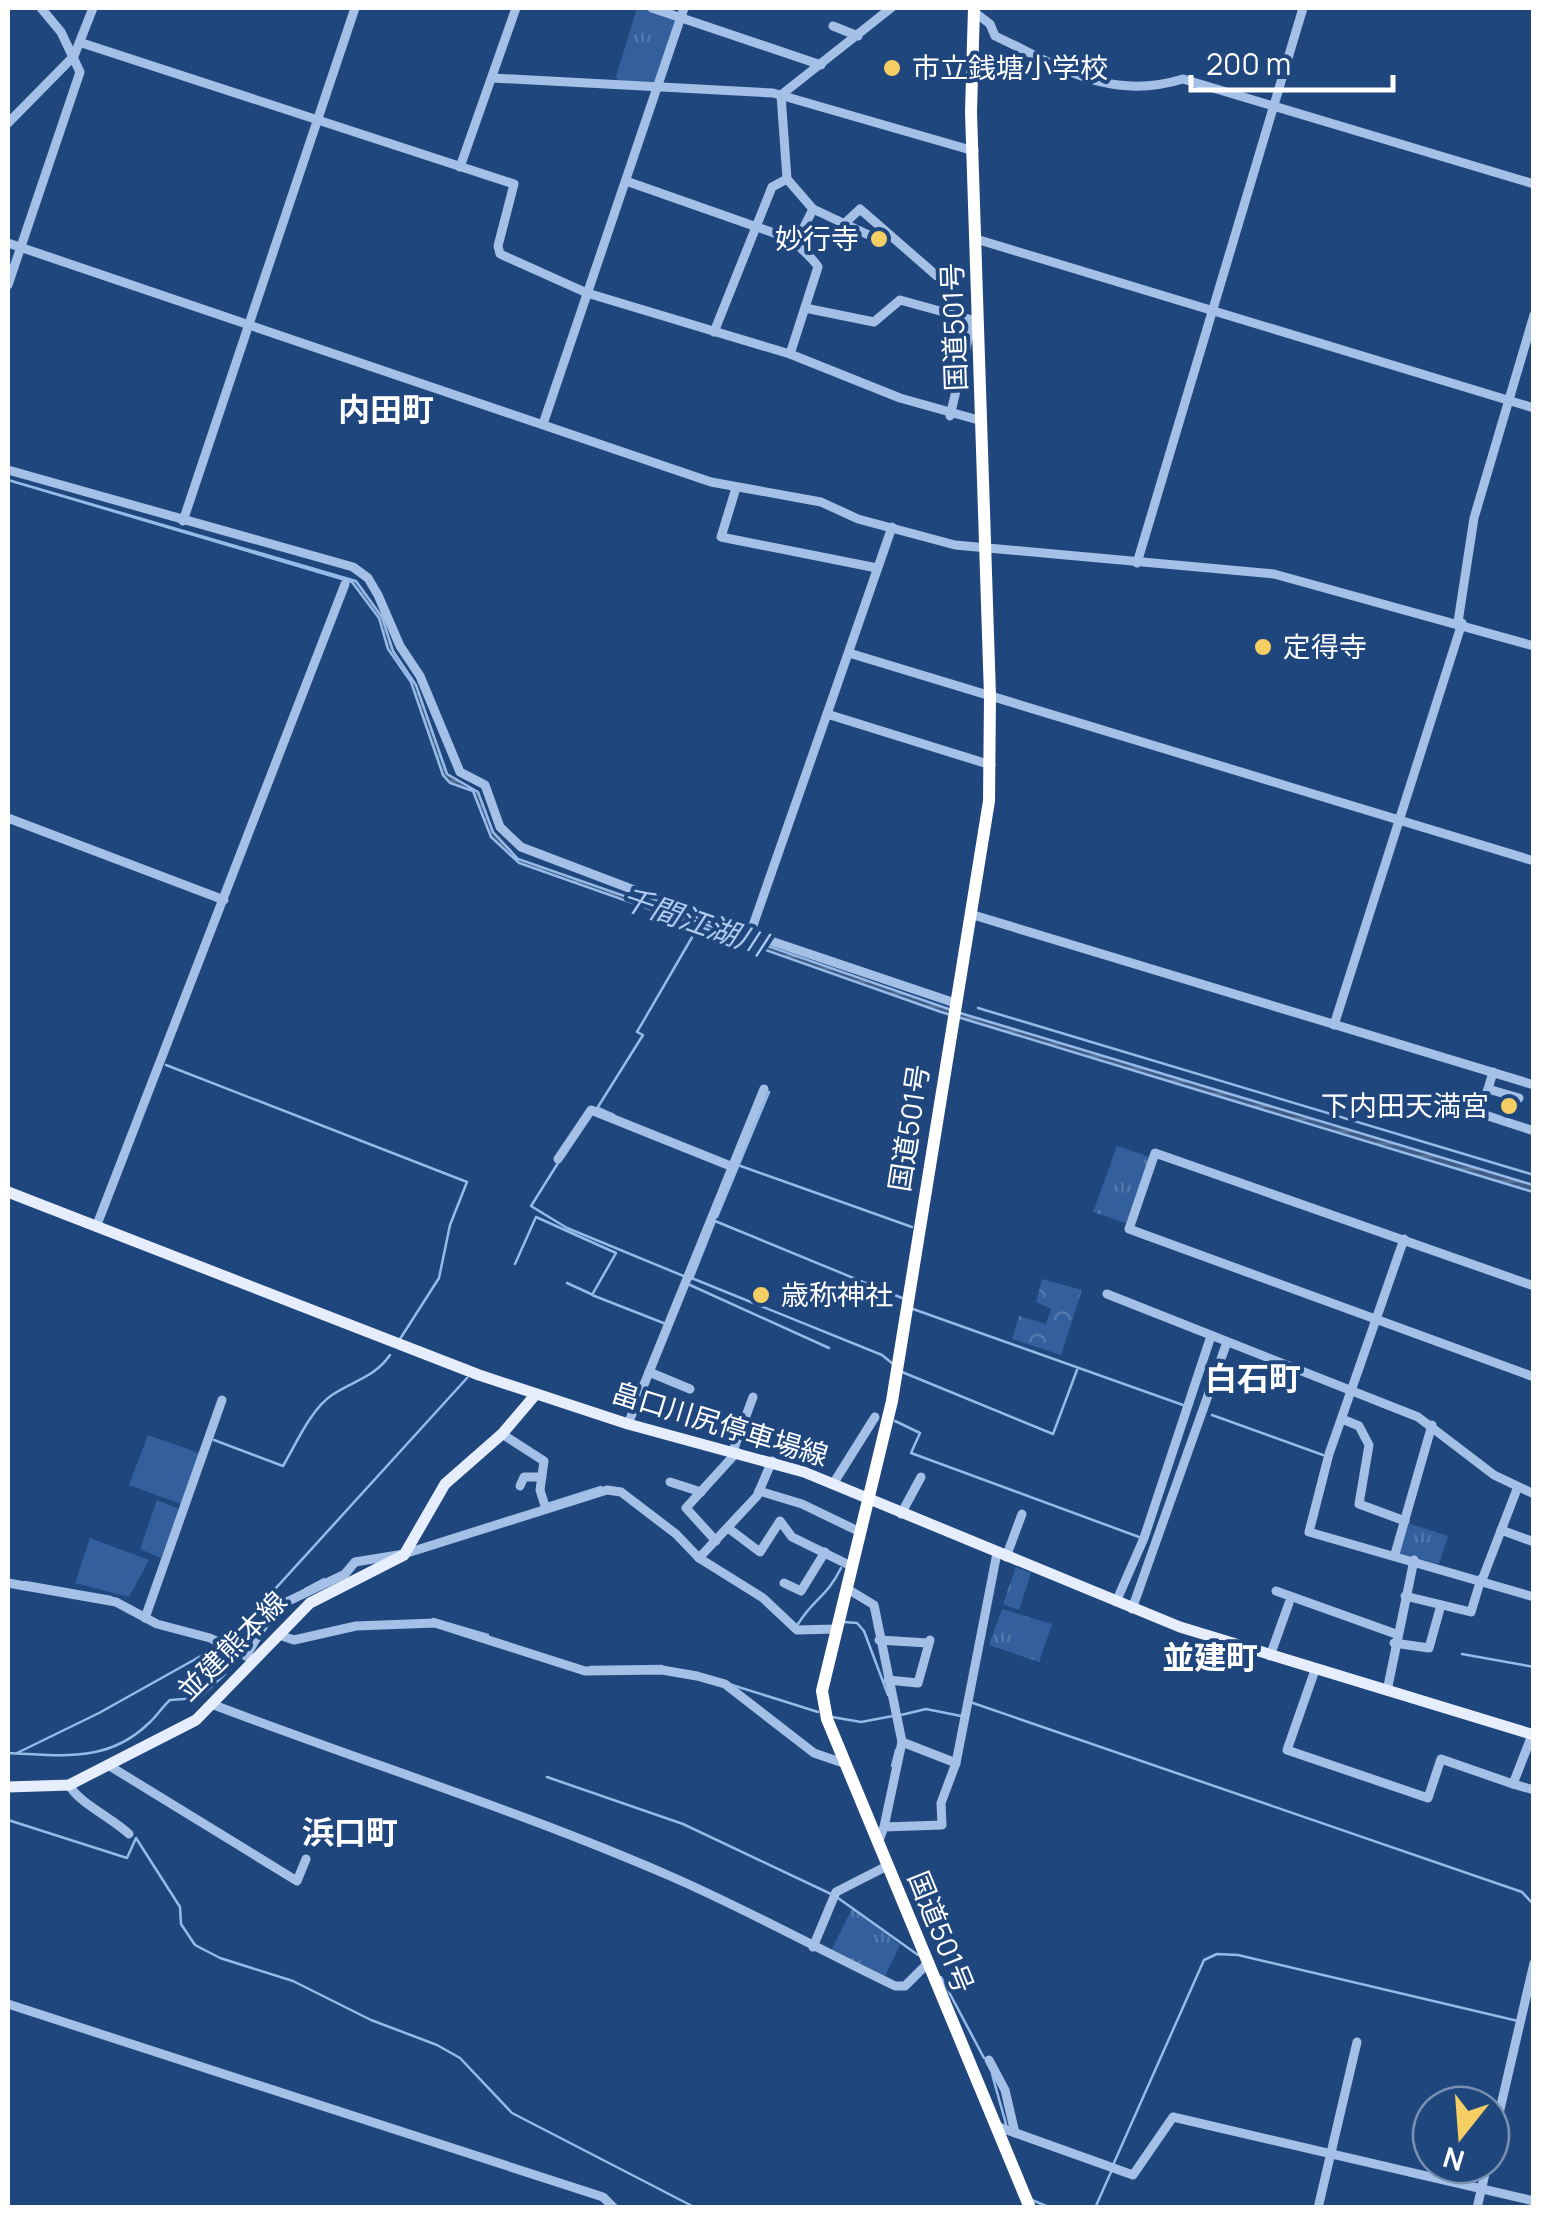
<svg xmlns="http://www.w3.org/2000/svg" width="1541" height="2215" font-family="Manrope,'Noto Sans JP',sans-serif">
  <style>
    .grass { fill: #33609c }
    .forest { fill: url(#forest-crowns) }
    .park { fill: url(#park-tufts) }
    .water { fill: url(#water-rules); stroke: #97bbe9; stroke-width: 2.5 }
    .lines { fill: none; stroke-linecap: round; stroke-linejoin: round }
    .stream { stroke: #97bbe9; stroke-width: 2.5 }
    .minor { stroke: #a4c0e7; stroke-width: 9 }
    .major { stroke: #e6eefd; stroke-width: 11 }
    .highway { stroke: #fff; stroke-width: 12 }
    .poi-dot { fill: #f5cf64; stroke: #20467e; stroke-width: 4 }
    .labels { text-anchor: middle; stroke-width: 8; stroke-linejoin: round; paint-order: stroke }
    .poi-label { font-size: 28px; fill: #fff; stroke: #20467e; text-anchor: start }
    .street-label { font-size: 28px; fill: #fff; stroke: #20467e }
    .water-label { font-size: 30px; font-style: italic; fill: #afcaef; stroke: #20467e }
    .quarter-label { font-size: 32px; font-weight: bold; fill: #fff; stroke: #20467e }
  </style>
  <defs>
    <pattern id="forest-crowns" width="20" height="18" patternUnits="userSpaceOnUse" patternTransform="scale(2.5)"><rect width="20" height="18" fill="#33609c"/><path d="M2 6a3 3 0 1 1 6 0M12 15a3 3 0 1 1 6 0" fill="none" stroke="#5278ab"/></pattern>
    <pattern id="park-tufts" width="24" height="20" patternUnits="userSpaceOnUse" patternTransform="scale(2.5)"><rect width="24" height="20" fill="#33609c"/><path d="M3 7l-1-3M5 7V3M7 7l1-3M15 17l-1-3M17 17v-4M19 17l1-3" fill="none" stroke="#5278ab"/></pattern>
    <pattern id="water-rules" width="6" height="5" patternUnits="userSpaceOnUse" patternTransform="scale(2.5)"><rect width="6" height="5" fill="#415d86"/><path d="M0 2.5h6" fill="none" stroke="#5e7598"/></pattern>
  </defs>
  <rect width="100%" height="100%" fill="#20467e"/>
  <g class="grass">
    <polygon points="148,1435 199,1453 181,1504 129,1485"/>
    <polygon points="157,1500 179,1509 161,1558 140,1549"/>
    <polygon points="90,1538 149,1560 129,1597 75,1583"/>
  </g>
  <polygon class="forest" points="1042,1279 1082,1290 1061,1355 1012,1339 1019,1316 1046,1324 1051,1309 1036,1302"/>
  <g class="park">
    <polygon points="637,8 678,18 656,82 618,81 616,77"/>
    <polygon points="1117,1146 1150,1157 1126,1223 1093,1212"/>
    <polygon points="1408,1523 1448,1536 1439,1564 1398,1553"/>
    <polygon points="1016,1567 1031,1573 1019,1610 1003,1604"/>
    <polygon points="1002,1609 1052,1624 1039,1662 989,1645"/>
    <polygon points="852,1909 900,1945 884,1978 831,1951"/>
  </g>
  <polygon class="water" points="8,480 356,581 382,617 393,651 416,685 447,774 478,792 493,832 518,859 960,1013 1533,1185 1533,1192 941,1012 519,863 491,837 473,791 450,783 443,775 411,682 388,649 379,618 352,582"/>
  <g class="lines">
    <g class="stream">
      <polyline points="978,1008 1534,1175"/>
      <polyline points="166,1065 467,1182 450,1225 439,1278 400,1339"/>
      <polyline points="598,1108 614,1115"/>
      <polyline points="596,1110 643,1035 637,1032 698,927"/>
      <polyline points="558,1163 531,1206 567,1228 686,1277"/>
      <polyline points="735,1164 912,1227"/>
      <polyline points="717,1217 769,1092"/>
      <polyline points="515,1264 536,1217 616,1253 592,1295 666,1324"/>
      <polyline points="692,1279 715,1221 902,1298"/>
      <polyline points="694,1279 882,1355 893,1364"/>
      <polyline points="567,1283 591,1294"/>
      <polyline points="690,1285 829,1348"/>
      <polyline points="913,1309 1183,1405"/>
      <polyline points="902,1372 1053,1434 1077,1370"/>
      <polyline points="1212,1415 1323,1455"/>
      <polyline points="895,1421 920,1433 911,1453 1139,1537"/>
      <path d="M214 1440 283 1466C296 1444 311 1409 332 1395 354 1380 374 1378 390 1355"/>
      <polyline points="547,1504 601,1487"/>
      <polyline points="25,1582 111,1597"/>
      <polyline points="305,1589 324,1579"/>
      <polyline points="433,1619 488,1635"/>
      <polyline points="844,1622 857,1623 864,1631 888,1695"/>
      <path d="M798 1624C814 1598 827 1597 841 1568"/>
      <polyline points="226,1643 467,1378"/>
      <polyline points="1462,1654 1534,1667"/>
      <polyline points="590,1667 662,1666"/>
      <polyline points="732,1685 818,1712"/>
      <polyline points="973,1703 1522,1892 1534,1905"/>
      <polyline points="901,1715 926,1709 961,1716"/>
      <polyline points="832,1717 861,1722 893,1716"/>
      <path d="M8 1753C60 1755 107 1764 149 1723 157 1716 162 1707 170 1700L199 1698 225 1674 227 1663 242 1657"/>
      <polyline points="17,1753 99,1713 217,1647"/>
      <polyline points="892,1766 896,1750"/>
      <polyline points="547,1777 683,1824 831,1894"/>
      <polyline points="8,1820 127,1858 136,1838 180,1907 181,1924 195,1945 220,1958 293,1981 371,2020 437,2045 460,2058 512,2113 696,2208"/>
      <polyline points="838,1898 918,1955"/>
      <polyline points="941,1977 984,2058"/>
      <polyline points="992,2074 1006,2124"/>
      <polyline points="1113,2165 1204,1960 1217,1954 1238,1955 1518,2021"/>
      <polyline points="1032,2200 1051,2208"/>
      <polyline points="1095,2208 1111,2172"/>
    </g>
    <g class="minor">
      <polyline points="652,8 821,65"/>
      <path d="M973 11 990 24 995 36C1060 66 1108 102 1183 79L1534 184"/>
      <polyline points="833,26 858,36"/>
      <polyline points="82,43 514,184 498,246 500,254 587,293 790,354 900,398 982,421"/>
      <polyline points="492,78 773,93 974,151"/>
      <polyline points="781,95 787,179 813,209 796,243"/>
      <polyline points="781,95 891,8"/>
      <polyline points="8,123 74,56 93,8"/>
      <polyline points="460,167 516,8"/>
      <path d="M626 181 791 239C798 246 814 259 818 267L790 354"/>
      <polyline points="813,209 873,237"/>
      <polyline points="845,223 860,209 937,276 950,280"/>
      <polyline points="976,239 1534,408"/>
      <polyline points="8,243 711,482 821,502 858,519 955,545 1274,574 1534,646"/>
      <polyline points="8,285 80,72 61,32 41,8"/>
      <polyline points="805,308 874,322 900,300 969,319"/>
      <polyline points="714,332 772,187 787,179"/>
      <polyline points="950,416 973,319"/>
      <polyline points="543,424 684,8"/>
      <polyline points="8,470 353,567 368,578 378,595 400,646 420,676 460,772 485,785 500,827 521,847 750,934 955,1003"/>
      <polyline points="736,488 721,537 877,568"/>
      <polyline points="183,521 355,8"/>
      <polyline points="1137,563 1303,8"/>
      <polyline points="1458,622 1474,518 1534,315"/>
      <polyline points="849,653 1534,861"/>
      <polyline points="827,714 892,527"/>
      <polyline points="8,818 224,900"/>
      <polyline points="970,914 1534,1085"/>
      <polyline points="750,934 827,714 991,765"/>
      <polyline points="1334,1025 1462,623"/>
      <polyline points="1493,1072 1488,1089 1519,1098"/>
      <polyline points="1488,1089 1479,1113 1534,1131"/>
      <polyline points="558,1159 591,1110 733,1167"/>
      <polyline points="96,1227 345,584"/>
      <polyline points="1404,1239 1329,1454 1309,1532 1534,1597"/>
      <polyline points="1534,1286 1155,1153 1129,1229 1534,1377"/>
      <polyline points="1107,1294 1418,1417 1494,1475 1534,1494"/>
      <polyline points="649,1372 690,1389"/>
      <polyline points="1342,1419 1359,1426 1369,1445 1359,1504 1405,1521"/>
      <polyline points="628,1424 764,1089"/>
      <polyline points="502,1434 544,1461 540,1490 546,1509"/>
      <polyline points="733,1451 753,1397"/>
      <polyline points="670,1482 701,1492"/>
      <polyline points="833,1484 875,1417"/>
      <polyline points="520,1486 524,1477 542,1477"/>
      <polyline points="759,1491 802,1504 858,1531"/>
      <polyline points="901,1514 921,1477"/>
      <polyline points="728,1528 760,1552 780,1521 792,1537 851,1566"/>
      <polyline points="1501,1530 1534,1542"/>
      <polyline points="716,1541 686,1508 737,1452"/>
      <polyline points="1395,1554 1432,1425"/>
      <polyline points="1006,1557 1022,1514"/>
      <polyline points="699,1558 757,1496 772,1461"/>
      <polyline points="1482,1580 1517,1489"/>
      <polyline points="8,1583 116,1602 157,1624 210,1638 251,1658"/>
      <polyline points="784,1583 801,1591 825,1552"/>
      <polyline points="846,1588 874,1605 902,1742 956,1763"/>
      <polyline points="1276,1591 1396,1634"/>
      <polyline points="1405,1596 1471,1612 1481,1579"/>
      <polyline points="1116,1602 1144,1538 1211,1336"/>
      <polyline points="1132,1609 1227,1342"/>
      <polyline points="145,1618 222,1400"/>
      <polyline points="279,1635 294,1640 356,1626 435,1623 585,1671 662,1670 697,1676 725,1684 814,1753 846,1764"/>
      <polyline points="879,1640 928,1643"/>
      <polyline points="1394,1643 1429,1648 1441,1605"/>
      <polyline points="246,1656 274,1608 345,1574 355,1562 404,1554 607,1490 621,1492 676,1534 699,1558 763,1598 797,1630 836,1629"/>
      <polyline points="1270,1656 1289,1603"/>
      <polyline points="1315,1670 1287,1750 1428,1798 1441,1759 1513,1784"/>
      <polyline points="888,1680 918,1683 930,1640"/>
      <polyline points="1387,1691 1414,1560"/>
      <path d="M214 1705C366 1763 521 1811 670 1876 746 1909 820 1950 895 1986H905L927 1964"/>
      <polyline points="1532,1735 1513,1784 1534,1790"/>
      <polyline points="108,1765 297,1881 306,1859"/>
      <path d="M69 1785C79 1803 112 1818 129 1834"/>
      <polyline points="884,1827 902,1742"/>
      <polyline points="878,1843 884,1827 942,1825 941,1803 956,1763 997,1553"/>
      <polyline points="813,1947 836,1892 887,1866"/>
      <polyline points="8,2004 603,2197 614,2208"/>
      <polyline points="989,2060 1005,2090 1015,2133"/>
      <polyline points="996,2126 1133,2175 1173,2117 1534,2201"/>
      <polyline points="1491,2148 1534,1963"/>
      <polyline points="1318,2208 1357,2042"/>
      <polyline points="1477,2208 1487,2165"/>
    </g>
    <g class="major">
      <polyline points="8,1192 479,1375 628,1424 804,1472 1180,1627 1534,1735"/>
      <polyline points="8,1787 69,1785 196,1720 310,1603 404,1555 445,1484 502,1434 536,1394"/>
    </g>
    <polyline class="highway" points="974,8 971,112 990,696 989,801 892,1401 822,1691 827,1719 1030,2208"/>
  </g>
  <g class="poi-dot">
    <circle cx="892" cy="68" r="10"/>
    <circle cx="879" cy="239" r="10"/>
    <circle cx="1263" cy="647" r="10"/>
    <circle cx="1509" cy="1106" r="10"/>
    <circle cx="761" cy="1295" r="10"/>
  </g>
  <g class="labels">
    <g class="poi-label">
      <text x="912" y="78">市立銭塘小学校</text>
      <text x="859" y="249" text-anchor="end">妙行寺</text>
      <text x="1283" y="657">定得寺</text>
      <text x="1489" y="1116" text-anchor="end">下内田天満宮</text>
      <text x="781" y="1305">歳称神社</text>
    </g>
    <g class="street-label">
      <text transform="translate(954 327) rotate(-92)" y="10">国道501号</text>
      <text transform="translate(909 1128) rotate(-81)" y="10">国道501号</text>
      <text transform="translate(720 1424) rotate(17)" y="10">畠口川尻停車場線</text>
      <text transform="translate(232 1646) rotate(-45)" y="10">並建熊本線</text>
      <text transform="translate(941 1932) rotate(68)" y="10">国道501号</text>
    </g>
    <g class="water-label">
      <text transform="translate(694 922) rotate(19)" y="10">千間江湖川</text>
    </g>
    <g class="quarter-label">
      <text x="386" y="421">内田町</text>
      <text x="1253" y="1390">白石町</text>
      <text x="1210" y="1669">並建町</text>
      <text x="350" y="1844">浜口町</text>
    </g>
  </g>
  <rect width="1541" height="2215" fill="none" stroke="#ffffff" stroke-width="20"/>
  <g transform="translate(1461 2135) rotate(197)"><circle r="48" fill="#20467e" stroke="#7990b2" stroke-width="2.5"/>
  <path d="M0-8L18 38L0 25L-18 38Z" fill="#f5cf64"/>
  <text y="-15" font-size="28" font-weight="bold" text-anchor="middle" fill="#ffffff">N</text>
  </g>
  <path d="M1191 75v15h202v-15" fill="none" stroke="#ffffff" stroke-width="5"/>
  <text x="1206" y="75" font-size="30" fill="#ffffff" stroke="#20467e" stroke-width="8" paint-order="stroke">200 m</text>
</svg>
